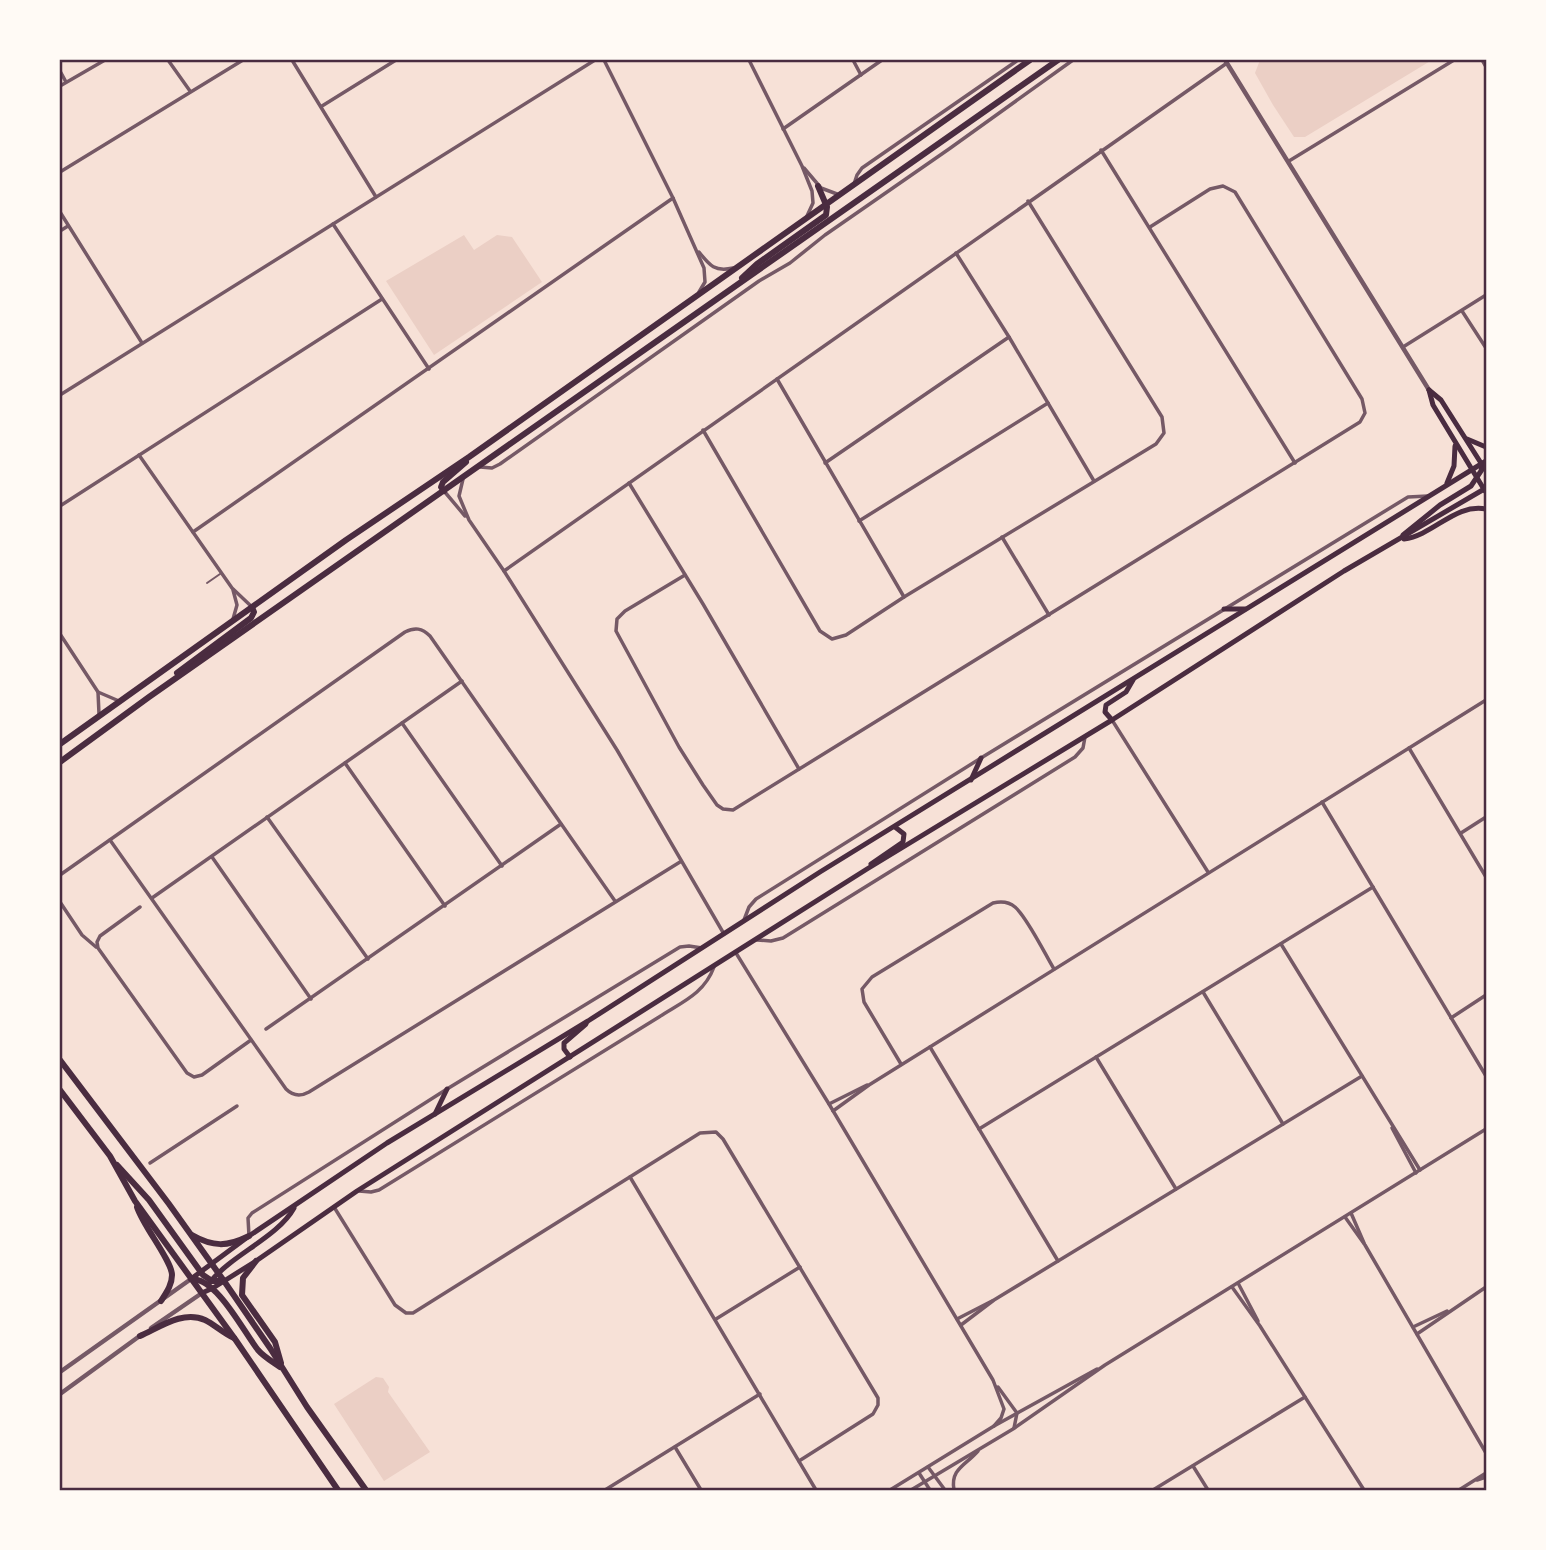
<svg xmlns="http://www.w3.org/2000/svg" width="1546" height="1550" font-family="Commissioner,sans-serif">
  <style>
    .green { fill: #ebcfc5 }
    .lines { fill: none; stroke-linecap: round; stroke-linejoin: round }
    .service { stroke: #755966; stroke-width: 2 }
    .minor { stroke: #755966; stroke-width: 3.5 }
    .tertiary { stroke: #755966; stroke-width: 4.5 }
    .secondary { stroke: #4a2c40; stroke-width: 5 }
    .primary { stroke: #4a2c40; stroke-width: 6 }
    .neatline { fill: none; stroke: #4a2c40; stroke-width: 2.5 }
  </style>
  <rect width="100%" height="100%" fill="#f7e1d7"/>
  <g class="green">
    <polygon points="1260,60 1432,60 1305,137 1294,137 1273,105 1255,73"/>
    <polygon points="464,235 474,250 497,235 512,237 542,282 434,355 386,281"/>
    <polygon points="376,1377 383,1378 389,1387 388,1392 430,1452 384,1481 334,1404"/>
  </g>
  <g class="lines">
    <polyline class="service" points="207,583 220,574"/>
    <g class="minor">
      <polyline points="168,60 190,91"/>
      <polyline points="292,60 376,197"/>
      <polyline points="604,60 673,198 704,268 705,282 699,292"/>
      <polyline points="749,60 802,166 812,191 813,203 807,216"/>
      <polyline points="853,60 861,75"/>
      <polyline points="1482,60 1486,67"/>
      <polyline points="60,71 66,82"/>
      <polyline points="60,86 105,60"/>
      <polyline points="322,106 396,60"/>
      <polyline points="783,129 882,60"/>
      <polyline points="1101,150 1295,463"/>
      <polyline points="1289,161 1454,60"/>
      <polyline points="804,168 821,188 837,194"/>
      <polyline points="60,172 243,60"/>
      <polyline points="854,184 857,175 862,168 1018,60"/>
      <polyline points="60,212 142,343"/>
      <polyline points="333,224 429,369"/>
      <polyline points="60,231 68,226"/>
      <path d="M699 252C710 266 715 272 733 268"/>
      <polyline points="956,253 1009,337 1094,481"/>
      <polyline points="1462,311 1486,348"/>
      <polyline points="1403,347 1486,295"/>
      <polyline points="777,379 904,597"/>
      <polyline points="60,395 595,60"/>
      <polyline points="703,430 820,631 832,639 846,635 904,597 1156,444 1164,433 1162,417 1028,201"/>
      <polyline points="139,455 232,588 252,607"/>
      <polyline points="825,463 1009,337"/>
      <polyline points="480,467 492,468 500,464 759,281 790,263 825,235 949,149 1073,60"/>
      <polyline points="463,479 459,496 469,520 504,571 617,750 724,934"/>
      <polyline points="629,483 703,604 799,769"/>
      <polyline points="444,491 465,516"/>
      <polyline points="60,506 382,299"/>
      <polyline points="859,521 1048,403"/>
      <polyline points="193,532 673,198"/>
      <polyline points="1002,537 1049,615"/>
      <polyline points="504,571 1227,63"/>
      <polyline points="685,575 625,611 617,619 616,631 679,747 703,785 717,805 723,809 733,810 1360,422 1365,413 1362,399 1235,192 1223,186 1210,189 1150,227"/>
      <polyline points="233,619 237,605 233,590"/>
      <polyline points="60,634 98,692 99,714"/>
      <polyline points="98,692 119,701"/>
      <polyline points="1112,720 1208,872"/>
      <polyline points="402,723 502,866"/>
      <polyline points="1409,748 1486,877"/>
      <polyline points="345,763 445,906"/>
      <polyline points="1322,802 1486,1076"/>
      <polyline points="267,817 368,959"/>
      <polyline points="1461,833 1486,817"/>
      <path d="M110 840 286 1089C293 1096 300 1097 309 1092L680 862"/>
      <polyline points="212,857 311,999"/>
      <path d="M60 875 405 632C415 627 422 628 430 636L615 901"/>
      <polyline points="152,898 462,681"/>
      <polyline points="60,902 82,935 96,947"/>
      <polyline points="140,907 100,936 97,942 98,948 187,1073 194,1077 202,1075 251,1040"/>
      <polyline points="744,920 749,907 756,899 981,758 1408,497 1428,496"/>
      <polyline points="757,940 771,941 783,938 1075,757 1083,748 1085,737"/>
      <polyline points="1281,944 1420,1170"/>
      <polyline points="736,953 829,1104 993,1380 1004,1409 1001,1418 994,1426"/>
      <polyline points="1203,992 1283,1124"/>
      <polyline points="1451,1018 1486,995"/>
      <polyline points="266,1029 561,824"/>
      <polyline points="930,1047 1058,1261"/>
      <polyline points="1096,1057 1176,1189"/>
      <path d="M901 1064 864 1002 862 989 872 977 993 903C1001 901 1008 901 1015 907 1027 917 1045 954 1054 969"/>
      <polyline points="829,1104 867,1085"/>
      <polyline points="833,1111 869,1085 1486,700"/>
      <polyline points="1392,1128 1416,1173"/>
      <polyline points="979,1129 1373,887"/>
      <polyline points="150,1163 237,1106"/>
      <polyline points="630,1177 816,1490"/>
      <path d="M359 1191 371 1192 379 1190 659 1017C682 1002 704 994 714 967"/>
      <polyline points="334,1207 395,1305 406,1313 413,1313 700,1133 716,1132 723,1139 878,1398 878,1405 873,1414 799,1461"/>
      <polyline points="1351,1213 1364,1243"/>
      <polyline points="1345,1217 1365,1245 1486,1453"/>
      <polyline points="249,1236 248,1218 252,1213 447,1089 680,947 689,946 702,948"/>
      <polyline points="1238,1283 1258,1321"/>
      <polyline points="1232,1287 1260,1326 1364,1490"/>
      <polyline points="716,1319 800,1267"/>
      <polyline points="957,1319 992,1301"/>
      <polyline points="961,1325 994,1300 1362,1076"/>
      <polyline points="1413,1327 1447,1311"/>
      <polyline points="1417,1334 1486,1287"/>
      <polyline points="998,1387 1017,1413 1014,1428"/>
      <polyline points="675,1447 701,1490"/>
      <polyline points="1193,1466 1208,1490"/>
      <polyline points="928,1467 945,1490"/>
      <polyline points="919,1473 930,1490"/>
      <polyline points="1477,1480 1486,1477"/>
      <polyline points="605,1490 760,1394"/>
      <polyline points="890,1490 994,1426 1097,1369"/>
      <polyline points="911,1490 1013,1429 1105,1365 1486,1129"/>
      <path d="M954 1490C950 1469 966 1465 978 1451"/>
      <polyline points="1153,1490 1305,1397"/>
      <polyline points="1459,1490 1486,1473"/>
    </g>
    <g class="tertiary">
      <polyline points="1225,60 1429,390"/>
      <polyline points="151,1328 202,1293"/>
      <polyline points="60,1372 191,1279"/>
      <polyline points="60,1394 141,1335"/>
    </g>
    <g class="secondary">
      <polyline points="1429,390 1433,405 1485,491"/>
      <polyline points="1429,390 1441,400 1486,471"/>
      <polyline points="1467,439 1486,447"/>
      <polyline points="1447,483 1454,466 1455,446"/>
      <polyline points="1403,535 1440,505 1471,486 1481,471 1482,464"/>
      <path d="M1404 539C1434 535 1455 503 1486 509"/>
      <polyline points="1224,609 1245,609"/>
      <polyline points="1112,720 1105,712 1106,705 1126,692 1133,680"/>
      <polyline points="971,780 981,758"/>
      <polyline points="871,864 903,842 904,834 895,827"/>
      <polyline points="570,1057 564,1049 564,1043 586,1024"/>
      <polyline points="435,1114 447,1089"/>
      <polyline points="191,1279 249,1236 387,1143 588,1021 820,872 1486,461"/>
      <path d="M210 1282C233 1254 278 1237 294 1208"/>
      <polyline points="202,1293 213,1288 256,1261 357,1191 867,869 1112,720 1344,571 1486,488"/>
    </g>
    <g class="primary">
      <polyline points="742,278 757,264 826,215 827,207 818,186"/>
      <polyline points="444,491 441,487 443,482 466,462"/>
      <polyline points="177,673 251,618 254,612 252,607"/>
      <polyline points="60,744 346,540 469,457 1030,60"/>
      <polyline points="60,762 149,697 1058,60"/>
      <polyline points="60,1060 169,1204 224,1281 270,1348 307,1407 366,1490"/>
      <polyline points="60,1090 110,1156 135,1201 235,1339 338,1490"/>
      <polyline points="117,1165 149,1200 203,1275 212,1281 224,1281"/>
      <path d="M137 1207C143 1226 172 1261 172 1275 172 1285 166 1293 161 1301"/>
      <path d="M192 1235C213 1247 227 1247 249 1236"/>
      <polyline points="256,1261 243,1278 242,1295 275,1342 281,1363"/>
      <path d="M191 1279C217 1278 243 1331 258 1350 264 1357 273 1362 280 1367"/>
      <path d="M140 1336C160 1327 183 1310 205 1320 215 1325 223 1333 234 1338"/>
    </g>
  </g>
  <rect width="1546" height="1550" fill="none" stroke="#fffaf5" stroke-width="122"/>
  <rect x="61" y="61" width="1424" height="1428" class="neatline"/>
</svg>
